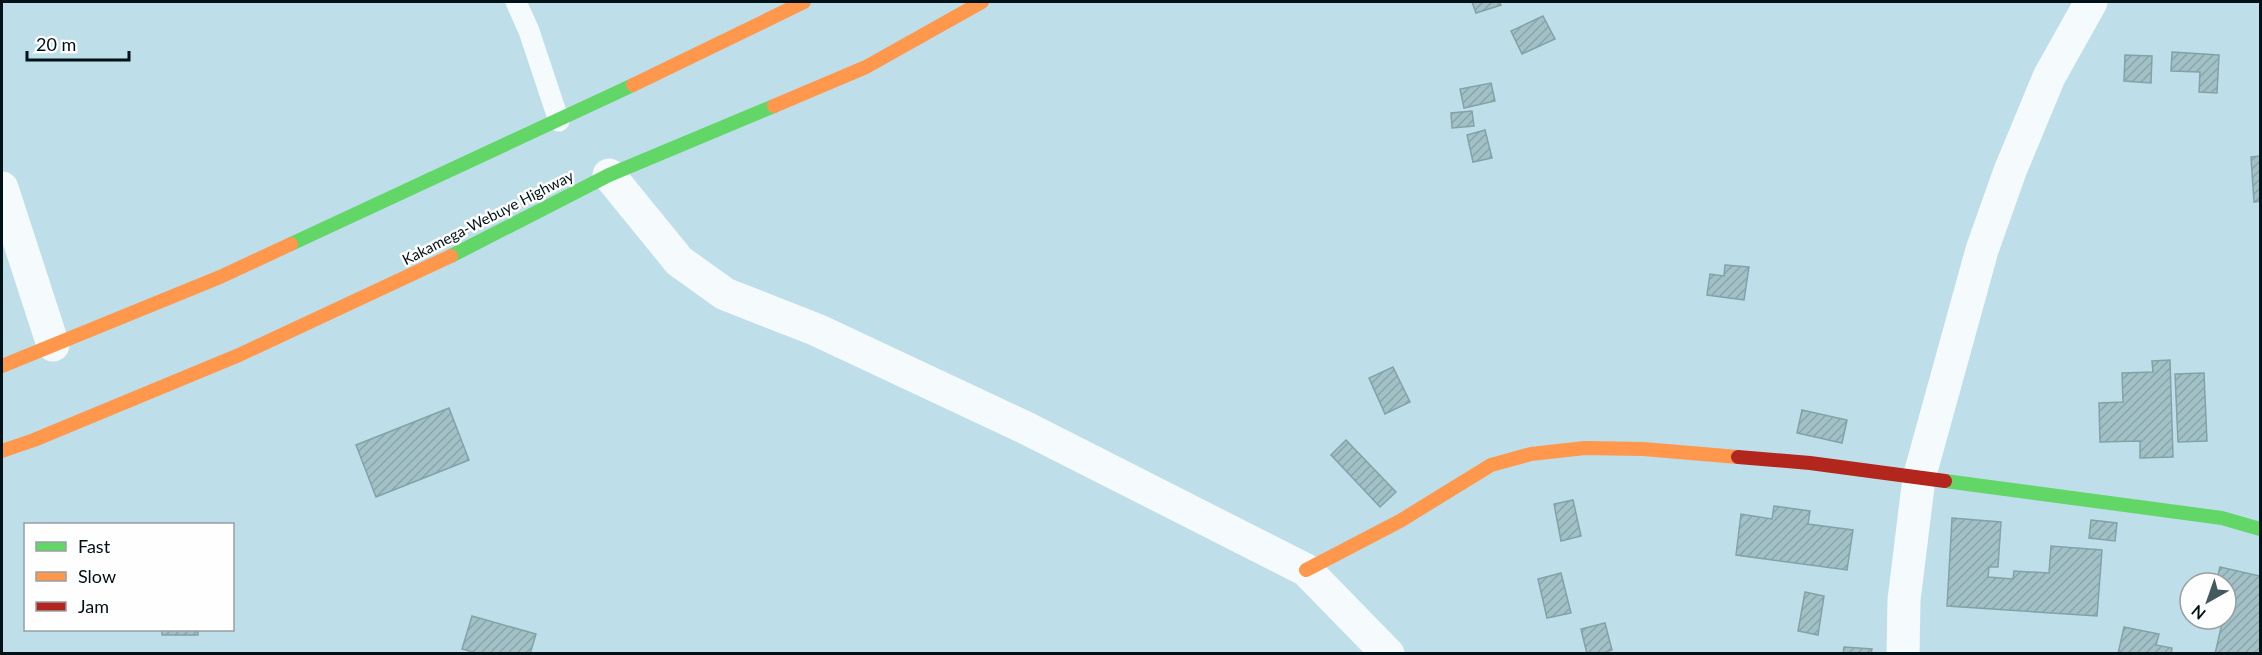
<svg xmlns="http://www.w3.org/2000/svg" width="2262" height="655" font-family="Lato,sans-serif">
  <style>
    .building { fill: url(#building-hatch); stroke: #83a2a8; stroke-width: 1.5 }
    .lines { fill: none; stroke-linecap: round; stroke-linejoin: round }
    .lane { stroke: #f5fafc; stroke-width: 21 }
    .street { stroke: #f5fafc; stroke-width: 33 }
    .fast { stroke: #63d668; stroke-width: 14 }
    .slow { stroke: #ff974d; stroke-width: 14 }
    .jam { stroke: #b3261e; stroke-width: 14 }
    .labels { text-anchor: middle; stroke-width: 5; stroke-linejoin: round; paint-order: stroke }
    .street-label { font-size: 15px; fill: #001117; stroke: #fefefe }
  </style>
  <defs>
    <pattern id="building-hatch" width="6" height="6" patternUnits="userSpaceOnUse" patternTransform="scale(1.5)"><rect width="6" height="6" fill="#a2c1c6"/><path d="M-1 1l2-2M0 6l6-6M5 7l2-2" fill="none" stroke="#8aa5a9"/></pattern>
  </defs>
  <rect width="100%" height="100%" fill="#bedfe9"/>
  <g class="building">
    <polygon points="1472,2 1499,2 1501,5 1476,13"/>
    <polygon points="1543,16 1555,39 1522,54 1511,31"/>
    <polygon points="2172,52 2219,55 2217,93 2199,92 2200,72 2171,71"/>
    <polygon points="2125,55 2152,56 2151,83 2124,81"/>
    <polygon points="1491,83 1495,101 1464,108 1460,89"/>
    <polygon points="1472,111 1474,126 1452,128 1451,113"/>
    <polygon points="1485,130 1492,158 1473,162 1467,135"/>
    <polygon points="2260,156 2260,201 2254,202 2251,157"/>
    <polygon points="1725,265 1749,267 1744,300 1707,295 1710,274 1724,276"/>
    <polygon points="2170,360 2173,457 2140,458 2140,441 2100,442 2099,403 2123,402 2122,373 2153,372 2152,361"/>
    <polygon points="1393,367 1410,402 1385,414 1369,378"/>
    <polygon points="2204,373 2207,441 2178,442 2175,374"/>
    <polygon points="449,408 469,460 376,497 356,445"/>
    <polygon points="1802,410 1847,420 1842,443 1797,433"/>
    <polygon points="1346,440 1396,492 1380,507 1331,455"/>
    <polygon points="1573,500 1581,536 1561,541 1554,504"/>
    <polygon points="1774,506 1810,511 1808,524 1853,530 1847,570 1736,555 1741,514 1772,519"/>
    <polygon points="1952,518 2001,522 1998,567 1989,567 1988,577 2013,579 2014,571 2049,573 2051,546 2102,550 2097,616 1947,606"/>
    <polygon points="2091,520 2117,523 2115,541 2089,538"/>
    <polygon points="2220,567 2260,576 2260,654 2215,654 2223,619 2226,619 2226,583 2216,583"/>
    <polygon points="1561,573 1571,613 1547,618 1538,579"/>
    <polygon points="1805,592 1824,596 1818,635 1798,631"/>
    <polygon points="472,616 536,634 530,654 480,654 462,649"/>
    <polygon points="1605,623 1612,650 1599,654 1587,654 1581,629"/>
    <polygon points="2124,627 2159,634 2156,645 2172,648 2171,654 2118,654"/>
    <rect x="162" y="630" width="36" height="5"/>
    <polygon points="1844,647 1872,649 1871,654 1843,654"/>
  </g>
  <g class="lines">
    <polyline class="lane" points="516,2 529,31 559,121"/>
    <g class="street">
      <polyline points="609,175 679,261 725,294 817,330 1026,428 1306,570 1388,654"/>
      <polyline points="2,188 53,345"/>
      <polyline points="1903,654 1904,600 1919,478 1982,250 2010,171 2049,77 2091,2"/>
    </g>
    <g class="fast">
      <polyline points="291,244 633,85"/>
      <polyline points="451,256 609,175 774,106"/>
      <polyline points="1945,481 2222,518 2260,529"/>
    </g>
    <g class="slow">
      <polyline points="633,85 804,2"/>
      <polyline points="774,106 866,67 982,2"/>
      <polyline points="2,366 220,277 291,244"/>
      <polyline points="2,451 34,440 239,355 451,256"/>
      <polyline points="1306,570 1400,521 1491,465 1531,454 1585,448 1643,449 1738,457"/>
    </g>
    <polyline class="jam" points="1738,457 1810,463 1945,481"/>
  </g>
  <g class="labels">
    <g class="street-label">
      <text transform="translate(488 218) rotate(-27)" y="5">Kakamega-Webuye Highway</text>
    </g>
  </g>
  <rect width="2262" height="655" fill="none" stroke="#001117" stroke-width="6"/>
  <rect x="24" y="523" width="210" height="108" fill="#fefefe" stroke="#989fa2" stroke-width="1.5"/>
  <rect x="36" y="542" width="30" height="9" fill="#63d668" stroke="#989fa2" stroke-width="1.5"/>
  <text x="78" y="553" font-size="18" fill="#001117">Fast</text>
  <rect x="36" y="572" width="30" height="9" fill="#ff974d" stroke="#989fa2" stroke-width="1.5"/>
  <text x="78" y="583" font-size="18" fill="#001117">Slow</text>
  <rect x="36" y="602" width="30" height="9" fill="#b3261e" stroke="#989fa2" stroke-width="1.5"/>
  <text x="78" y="613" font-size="18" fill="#001117">Jam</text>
  <g transform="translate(2208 601) rotate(220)"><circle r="28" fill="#fefefe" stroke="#989fa2" stroke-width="1.5"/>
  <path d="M0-4.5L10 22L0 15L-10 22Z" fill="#425960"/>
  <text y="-9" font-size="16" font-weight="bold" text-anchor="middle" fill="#001117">N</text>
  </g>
  <path d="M27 51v9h102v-9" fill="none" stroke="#001117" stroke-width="3"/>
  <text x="36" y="51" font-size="18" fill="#001117" stroke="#fefefe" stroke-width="4.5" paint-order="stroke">20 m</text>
</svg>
